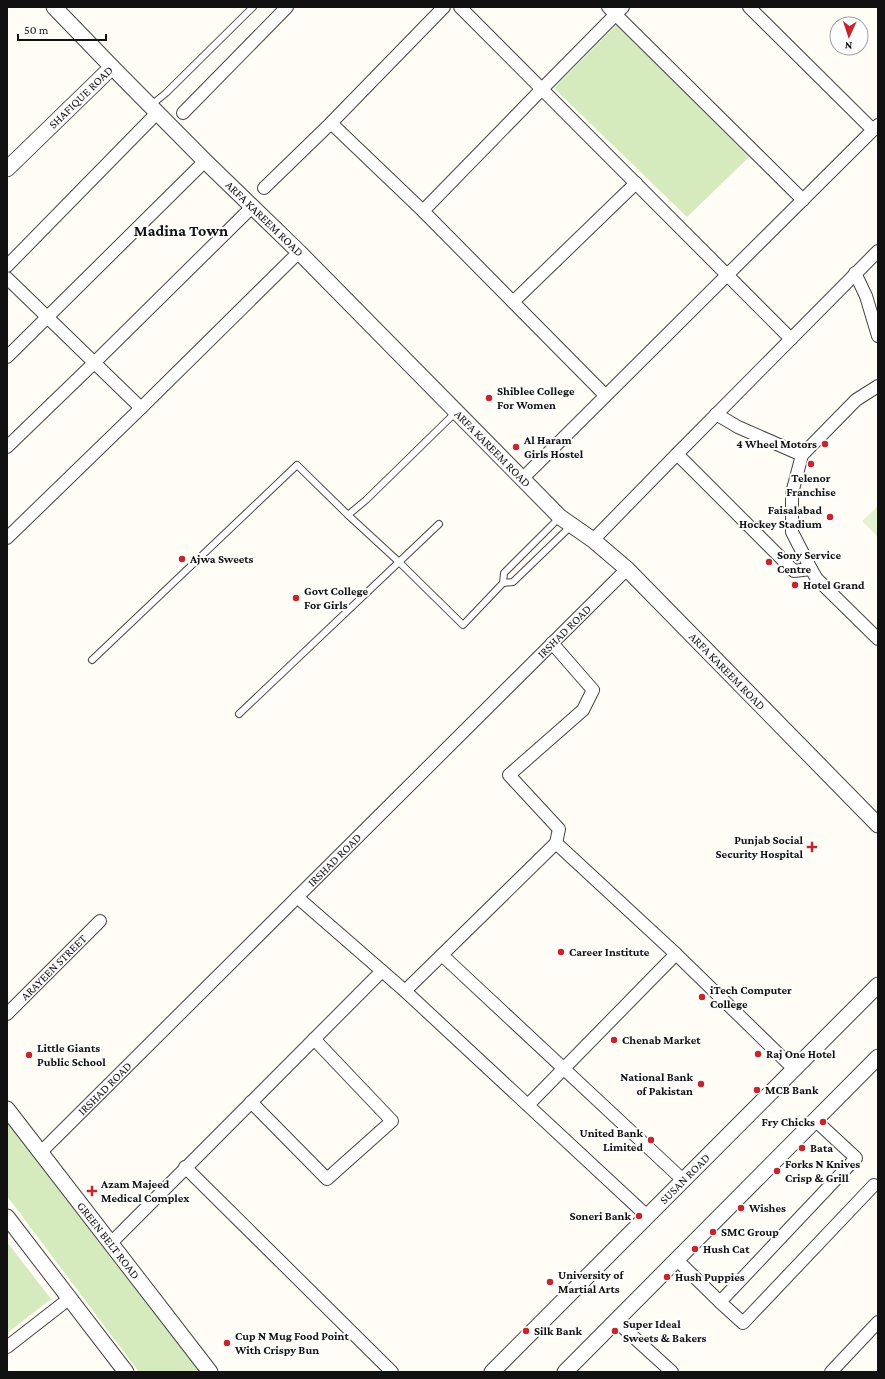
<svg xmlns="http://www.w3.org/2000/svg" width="885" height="1379" font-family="'Crimson Pro',serif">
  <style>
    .green { fill: #d5ebbd }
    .pitch { fill: #e6f2cf }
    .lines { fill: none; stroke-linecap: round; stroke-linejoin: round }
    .service-casing { stroke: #444; stroke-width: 8 }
    .minor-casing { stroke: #444; stroke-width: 14 }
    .tertiary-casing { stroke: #444; stroke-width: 17 }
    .service { stroke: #fff; stroke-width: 6 }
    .minor { stroke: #fff; stroke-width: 12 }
    .tertiary { stroke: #fff; stroke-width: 15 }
    .poi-dot { fill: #c4262e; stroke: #fff; stroke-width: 1.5 }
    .labels { text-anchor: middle; stroke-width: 4; stroke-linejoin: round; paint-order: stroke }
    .street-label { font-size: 12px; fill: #111; stroke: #fff }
    .poi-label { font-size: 12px; font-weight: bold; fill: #111; stroke: #fff; text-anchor: start }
    .district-label { font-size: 16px; font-weight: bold; fill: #111; stroke: #fff }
  </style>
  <rect width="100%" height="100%" fill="#fffdf5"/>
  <g class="green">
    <polygon points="617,24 749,157 687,217 554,88"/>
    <polygon points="7,1121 204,1372 139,1372 7,1196"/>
    <polygon points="7,1242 51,1299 7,1333"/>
  </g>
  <polygon class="pitch" points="878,506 878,537 862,521"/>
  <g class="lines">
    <g class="service-casing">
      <g id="service">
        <polyline points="150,106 166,93 253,7"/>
        <polyline points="456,412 366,500 348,515 399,562 463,625 503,583 513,582 572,525"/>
        <polyline points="503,583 504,573 560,517"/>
        <polyline points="92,660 297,465 348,515"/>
        <polyline points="239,714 439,524"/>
      </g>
    </g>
    <g class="minor-casing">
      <g id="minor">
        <polyline points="460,7 791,339"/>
        <polyline points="608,7 803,200"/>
        <polyline points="749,7 873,130"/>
        <polyline points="183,113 287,7"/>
        <polyline points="331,123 423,211 605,395"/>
        <polyline points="264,188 331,123 444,7"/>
        <polyline points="423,211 542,89 623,7"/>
        <polyline points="7,266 157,113"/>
        <polyline points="855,273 866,296 878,336"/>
        <polyline points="7,278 141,408"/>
        <polyline points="513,302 636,183"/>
        <polyline points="7,357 205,161"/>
        <polyline points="878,386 856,400 802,455 792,493 792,532 811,569 817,579 878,639"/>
        <polyline points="716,414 738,427 802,455"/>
        <polyline points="7,447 94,363 252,207"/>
        <polyline points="677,454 794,571 811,569"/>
        <polyline points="522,479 878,125"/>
        <polyline points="7,538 141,408 299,252"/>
        <polyline points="593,540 677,454 878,251"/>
        <polyline points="556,843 676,954 794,1069"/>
        <polyline points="297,897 405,991 647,1216"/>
        <polyline points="442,955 683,1180"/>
        <polyline points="405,991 556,843 559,829 509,775 583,710 593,690 552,643"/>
        <path id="s1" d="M7 1014 100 921"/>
        <polyline points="251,1102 327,1179 392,1121 314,1039"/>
        <polyline points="528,1105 676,954"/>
        <path id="s2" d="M41 1152 627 569"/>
        <polyline points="185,1167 392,1372"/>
        <polyline points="111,1243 382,971"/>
        <polyline points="677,1260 720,1302 856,1158 815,1120"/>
        <polyline points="720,1302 743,1323 874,1185"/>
        <polyline points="616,1321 672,1372"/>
        <polyline points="7,1347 70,1298"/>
        <polyline points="831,1372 878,1322"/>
      </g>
    </g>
    <g class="tertiary-casing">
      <g id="tertiary">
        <path id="s3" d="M112 67 205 161 299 252 560 517 593 540 627 569 878 825"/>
        <path id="s4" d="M7 169 112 67 54 7"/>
        <path id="s5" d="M7 1109 210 1372"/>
        <polyline points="7,1217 126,1372"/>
        <path id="s6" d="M492 1372 878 985"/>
        <polyline points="565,1372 878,1057"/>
      </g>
    </g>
    <use href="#service" class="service"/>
    <use href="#minor" class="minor"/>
    <use href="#tertiary" class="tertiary"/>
  </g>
  <g class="poi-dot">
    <circle cx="489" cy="398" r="4"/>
    <circle cx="825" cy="444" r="4"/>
    <circle cx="516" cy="447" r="4"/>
    <circle cx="811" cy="464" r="4"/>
    <circle cx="830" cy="517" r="4"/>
    <circle cx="182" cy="559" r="4"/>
    <circle cx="769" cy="562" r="4"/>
    <circle cx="795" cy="585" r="4"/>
    <circle cx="296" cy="598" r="4"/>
    <path d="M810 841h4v4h4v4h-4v4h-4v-4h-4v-4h4z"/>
    <circle cx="561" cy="952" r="4"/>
    <circle cx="702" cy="997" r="4"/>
    <circle cx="614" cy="1040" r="4"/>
    <circle cx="758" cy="1054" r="4"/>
    <circle cx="29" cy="1055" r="4"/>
    <circle cx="701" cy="1084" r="4"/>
    <circle cx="757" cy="1090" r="4"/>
    <circle cx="823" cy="1122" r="4"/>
    <circle cx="651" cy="1140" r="4"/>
    <circle cx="802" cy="1148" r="4"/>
    <circle cx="777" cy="1171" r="4"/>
    <path d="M90 1185h4v4h4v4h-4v4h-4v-4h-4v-4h4z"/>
    <circle cx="741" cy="1208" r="4"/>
    <circle cx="639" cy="1216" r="4"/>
    <circle cx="713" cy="1232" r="4"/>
    <circle cx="695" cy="1249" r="4"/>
    <circle cx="667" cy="1277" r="4"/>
    <circle cx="550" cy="1282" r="4"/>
    <circle cx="526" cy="1331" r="4"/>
    <circle cx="615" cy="1331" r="4"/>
    <circle cx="227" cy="1343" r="4"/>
  </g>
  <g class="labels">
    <g class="street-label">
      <text dy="4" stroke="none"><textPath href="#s4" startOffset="103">SHAFIQUE ROAD</textPath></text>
      <text dy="4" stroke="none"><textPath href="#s3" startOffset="215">ARFA KAREEM ROAD</textPath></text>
      <text dy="4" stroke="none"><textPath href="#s3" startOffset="539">ARFA KAREEM ROAD</textPath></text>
      <text dy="4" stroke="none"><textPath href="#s2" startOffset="738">IRSHAD ROAD</textPath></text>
      <text dy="4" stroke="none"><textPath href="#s3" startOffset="863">ARFA KAREEM ROAD</textPath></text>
      <text dy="4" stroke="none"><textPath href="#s2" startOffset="414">IRSHAD ROAD</textPath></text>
      <text dy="4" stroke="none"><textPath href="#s1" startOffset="66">ARAYEEN STREET</textPath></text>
      <text dy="4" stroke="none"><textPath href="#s2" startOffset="90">IRSHAD ROAD</textPath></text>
      <text dy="4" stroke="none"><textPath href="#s6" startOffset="273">SUSAN ROAD</textPath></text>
      <text dy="4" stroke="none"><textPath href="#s5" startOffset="166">GREEN BELT ROAD</textPath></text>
    </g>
    <g class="poi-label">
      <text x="497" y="395">Shiblee College<tspan x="497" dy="14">For Women</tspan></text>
      <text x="524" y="444">Al Haram<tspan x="524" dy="14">Girls Hostel</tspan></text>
      <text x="817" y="448" text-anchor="end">4 Wheel Motors</text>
      <text x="811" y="482" text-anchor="middle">Telenor<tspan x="811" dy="14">Franchise</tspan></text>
      <text x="822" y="514" text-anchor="end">Faisalabad<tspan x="822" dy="14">Hockey Stadium</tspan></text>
      <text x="777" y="559">Sony Service<tspan x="777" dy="14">Centre</tspan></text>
      <text x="190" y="563">Ajwa Sweets</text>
      <text x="803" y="589">Hotel Grand</text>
      <text x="304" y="595">Govt College<tspan x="304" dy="14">For Girls</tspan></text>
      <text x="803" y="844" text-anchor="end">Punjab Social<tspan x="803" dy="14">Security Hospital</tspan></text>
      <text x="569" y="956">Career Institute</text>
      <text x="710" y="994">iTech Computer<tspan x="710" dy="14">College</tspan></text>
      <text x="622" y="1044">Chenab Market</text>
      <text x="37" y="1052">Little Giants<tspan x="37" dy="14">Public School</tspan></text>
      <text x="766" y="1058">Raj One Hotel</text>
      <text x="693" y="1081" text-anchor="end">National Bank<tspan x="693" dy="14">of Pakistan</tspan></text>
      <text x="765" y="1094">MCB Bank</text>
      <text x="815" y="1126" text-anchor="end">Fry Chicks</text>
      <text x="643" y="1137" text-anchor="end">United Bank<tspan x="643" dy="14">Limited</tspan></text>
      <text x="810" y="1152">Bata</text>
      <text x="785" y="1168">Forks N Knives<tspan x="785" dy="14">Crisp &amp; Grill</tspan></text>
      <text x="101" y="1188">Azam Majeed<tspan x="101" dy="14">Medical Complex</tspan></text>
      <text x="749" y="1212">Wishes</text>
      <text x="631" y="1220" text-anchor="end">Soneri Bank</text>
      <text x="721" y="1236">SMC Group</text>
      <text x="703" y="1253">Hush Cat</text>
      <text x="558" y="1279">University of<tspan x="558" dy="14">Martial Arts</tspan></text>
      <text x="675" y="1281">Hush Puppies</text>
      <text x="623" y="1328">Super Ideal<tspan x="623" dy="14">Sweets &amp; Bakers</tspan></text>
      <text x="534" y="1335">Silk Bank</text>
      <text x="235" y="1340">Cup N Mug Food Point<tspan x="235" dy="14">With Crispy Bun</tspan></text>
    </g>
    <g class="district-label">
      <text x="181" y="236">Madina Town</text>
    </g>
  </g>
  <rect width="885" height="1379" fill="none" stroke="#111111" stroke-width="16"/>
  <g transform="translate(849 36) rotate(183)"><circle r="19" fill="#ffffff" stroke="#a0a0a0"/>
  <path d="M0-3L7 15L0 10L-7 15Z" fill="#c4262e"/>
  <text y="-6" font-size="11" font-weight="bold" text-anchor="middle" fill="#111111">N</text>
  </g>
  <path d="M18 34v6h88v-6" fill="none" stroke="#111111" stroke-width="2"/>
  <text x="24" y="34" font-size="12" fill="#111111" stroke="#ffffff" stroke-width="3" paint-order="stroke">50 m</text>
</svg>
